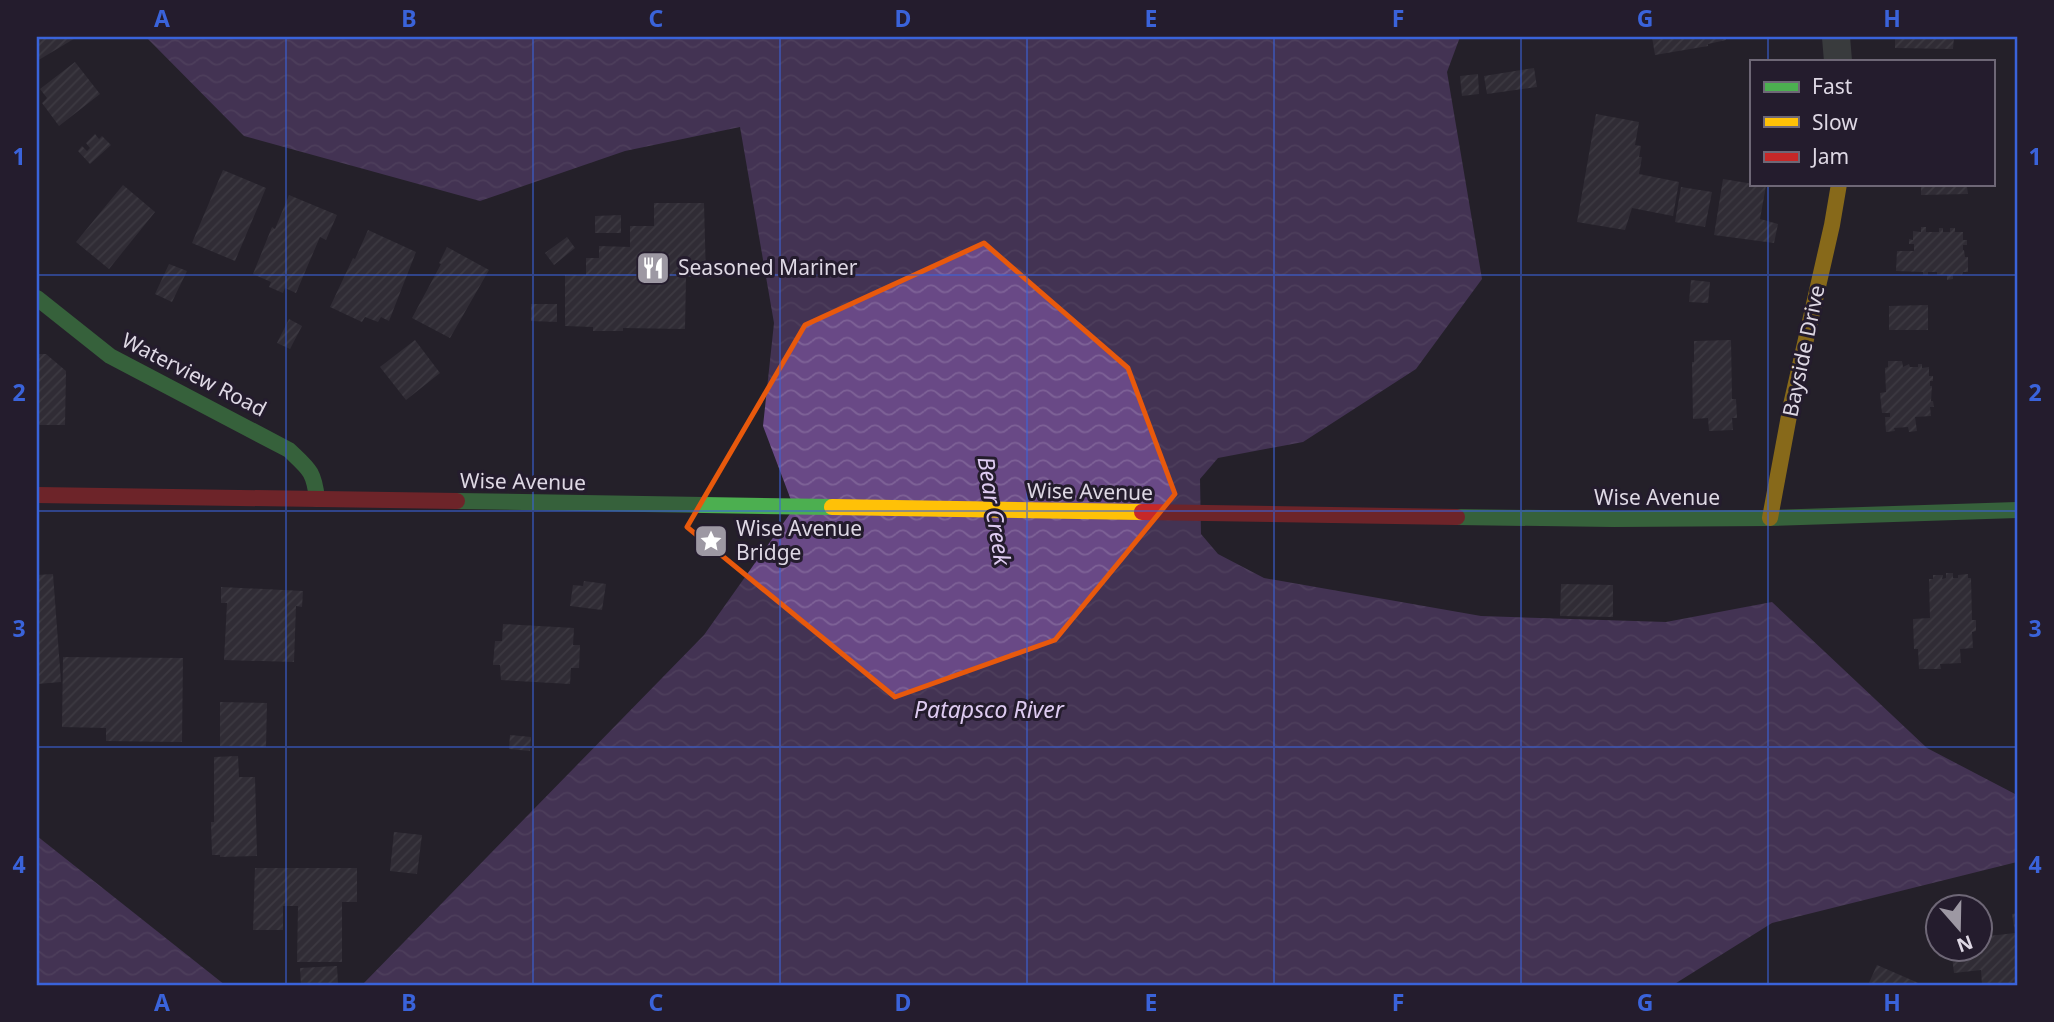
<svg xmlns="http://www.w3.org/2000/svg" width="2054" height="1022" font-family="'Noto Sans',sans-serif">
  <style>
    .water { fill: url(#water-waves) }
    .building { fill: url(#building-hatch) }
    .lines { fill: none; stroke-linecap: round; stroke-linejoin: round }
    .street { stroke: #525b55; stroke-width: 28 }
    .fast { stroke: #4caf50; stroke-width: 16 }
    .slow { stroke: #ffc107; stroke-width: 16 }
    .jam { stroke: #c62828; stroke-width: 16 }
    .marked { fill: none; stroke: #e8590c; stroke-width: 5; stroke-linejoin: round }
    .grid { fill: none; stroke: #3a63da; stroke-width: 2; stroke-opacity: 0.55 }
    .labels { text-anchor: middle; stroke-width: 6; stroke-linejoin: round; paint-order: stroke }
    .poi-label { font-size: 21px; fill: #ded8e4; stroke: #241c2d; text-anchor: start }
    .street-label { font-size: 21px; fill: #ded8e4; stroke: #241c2d }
    .water-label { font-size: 23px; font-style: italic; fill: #decbf1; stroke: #241c2d }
    .neatline { fill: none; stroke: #3a63da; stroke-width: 2.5 }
    .grid-label { font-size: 23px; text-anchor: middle; font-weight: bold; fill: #3a63da }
  </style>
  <defs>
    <pattern id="water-waves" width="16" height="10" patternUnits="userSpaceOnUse" patternTransform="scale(1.75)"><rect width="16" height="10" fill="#694986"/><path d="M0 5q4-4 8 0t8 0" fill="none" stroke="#7e6297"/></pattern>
    <pattern id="building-hatch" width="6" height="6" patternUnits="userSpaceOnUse" patternTransform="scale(1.75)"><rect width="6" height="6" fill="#3f3b43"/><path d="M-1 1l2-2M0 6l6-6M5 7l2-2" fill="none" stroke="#5a575e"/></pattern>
  </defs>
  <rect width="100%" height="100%" fill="#242029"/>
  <g class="water">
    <polygon points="146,37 1460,37 1447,72 1482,279 1416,369 1303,442 1218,458 1200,479 1201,534 1218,554 1264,578 1481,616 1666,622 1772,602 1927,748 2017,795 2017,862 1772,923 1673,985 362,985 704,635 794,508 763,426 774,323 740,127 625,151 480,201 244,136"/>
    <polygon points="37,836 225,985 37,985"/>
  </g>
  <g class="building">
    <polygon points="37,37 77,37 37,61"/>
    <polygon points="1652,37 1726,37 1726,40 1708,44 1708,46 1655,55"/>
    <polygon points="1895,37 1954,37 1953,49 1895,48"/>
    <polygon points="75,62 100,94 59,126 42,103 47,98 40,89"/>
    <polygon points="1534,68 1537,87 1487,94 1484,76"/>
    <polygon points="1478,74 1479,94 1462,96 1460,76"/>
    <polygon points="1596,114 1639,122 1635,145 1641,146 1639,157 1642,157 1639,174 1679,182 1673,216 1632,208 1625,230 1577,222"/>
    <polygon points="95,134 99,139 102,136 111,145 90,164 78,151 82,146 87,151 90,148 86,143"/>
    <polygon points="223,170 266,188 235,261 192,243"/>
    <polygon points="1723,179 1766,186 1760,219 1778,224 1774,243 1714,235"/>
    <polygon points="1921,184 1973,184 1972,187 1967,187 1968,194 1921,195"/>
    <polygon points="123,185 155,212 109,269 76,242"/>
    <polygon points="1681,187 1712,192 1705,227 1675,222"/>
    <polygon points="289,195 337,215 326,240 320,237 296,293 285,288 283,293 269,287 271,282 253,274 272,227 275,229"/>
    <polygon points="654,203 704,203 706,277 686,277 685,329 623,328 623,331 593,331 593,327 565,326 565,275 586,275 586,258 599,258 599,246 630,247 630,226 654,226"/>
    <polygon points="621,215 621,233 595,233 595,216"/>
    <polygon points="1921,227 1926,227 1926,232 1939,232 1939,228 1943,228 1943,232 1950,232 1950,228 1955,228 1955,232 1963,232 1963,240 1967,240 1967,245 1963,245 1963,250 1964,250 1965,257 1968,257 1968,272 1963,272 1962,275 1953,275 1953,279 1947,280 1947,275 1937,275 1937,272 1928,272 1928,275 1923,275 1923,272 1896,271 1897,251 1914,251 1914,244 1909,244 1909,239 1913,240 1913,231 1921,232"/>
    <polygon points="368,230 416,252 389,321 381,317 378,322 365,317 362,322 330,307 353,258 355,259"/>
    <polygon points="567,237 575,248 554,265 545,253"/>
    <polygon points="447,247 489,270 450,338 412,318 441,264 439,263"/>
    <polygon points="169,264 187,271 172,302 155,294"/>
    <polygon points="1691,280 1710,282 1708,303 1689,302"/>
    <polygon points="531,304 557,304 557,322 531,321"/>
    <polygon points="1928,305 1928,330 1889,330 1889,306"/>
    <polygon points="289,319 302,326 290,349 277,343"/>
    <polygon points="415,340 440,373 406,400 380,367"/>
    <polygon points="1731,340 1732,399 1736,399 1737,418 1732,418 1733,430 1709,431 1708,418 1693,419 1692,362 1694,362 1694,341"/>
    <polygon points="37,354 46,354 66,371 65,425 37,425"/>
    <polygon points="1888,361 1902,361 1903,367 1909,364 1910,367 1918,367 1918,364 1922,364 1922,368 1929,367 1929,376 1933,376 1933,381 1930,381 1930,386 1932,386 1931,401 1933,401 1934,407 1930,407 1931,416 1915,417 1917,431 1909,432 1908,427 1894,428 1895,431 1886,432 1885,417 1890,417 1890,413 1882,413 1880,393 1886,392 1885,368 1888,367"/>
    <polygon points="1946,573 1953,573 1953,578 1958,578 1958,575 1968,574 1968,578 1971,578 1972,620 1976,620 1976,631 1972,632 1973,648 1960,649 1961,663 1940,664 1941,669 1919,669 1918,649 1914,649 1913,619 1930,618 1929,579 1933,579 1933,575 1943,575 1942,579 1946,578"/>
    <polygon points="53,574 61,682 37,684 37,575"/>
    <polygon points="584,581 606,584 602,610 570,606 573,585 583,586"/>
    <polygon points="1561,584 1613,585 1613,617 1560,616"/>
    <polygon points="221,587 303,591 302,607 296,606 294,662 224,660 227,603 221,603"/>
    <polygon points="503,624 574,628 573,645 580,645 579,668 571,668 570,684 501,680 500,665 493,665 495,641 502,641"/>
    <polygon points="63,657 183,658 182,742 106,741 106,728 62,727"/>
    <polygon points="220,702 267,703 266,747 220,746"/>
    <polygon points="510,735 531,737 530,751 509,749"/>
    <polygon points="238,756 239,777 255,777 257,856 220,857 220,855 212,855 211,822 214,822 214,757"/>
    <polygon points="394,832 422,835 417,874 390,871"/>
    <polygon points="255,868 357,868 357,902 342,902 342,962 297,962 298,906 283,906 283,930 253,930"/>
    <polygon points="2017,913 2017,985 1982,985 1981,970 1954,973 1951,948 1980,948 1980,937 2015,933 2012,914"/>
    <polygon points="1877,965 1923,985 1868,985"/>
    <polygon points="337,966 338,984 301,985 300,968"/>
  </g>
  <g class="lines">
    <polyline class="street" points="1836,37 1838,61"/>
    <g class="fast">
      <path d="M37 298 110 356 289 450C309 469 314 471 317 499"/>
      <polyline points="457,501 832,507"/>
      <polyline points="1457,517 1614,519 1770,518 2017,510"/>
    </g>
    <g class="slow">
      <polyline points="832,507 1142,512"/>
      <polyline points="1770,518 1791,405 1832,225 1839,184"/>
    </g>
    <g class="jam">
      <polyline points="37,495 457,501"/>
      <polyline points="1142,512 1457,517"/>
    </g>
  </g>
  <path d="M0 0H2054V1022H0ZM984 243 1128 368 1175 494 1055 640 895 697 687 527 805 325Z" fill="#242029" fill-opacity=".55" fill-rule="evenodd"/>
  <path class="marked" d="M984 243 1128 368 1175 494 1055 640 895 697 687 527 805 325Z"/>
  <path class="grid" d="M286 37V985M533 37V985M780 37V985M1027 37V985M1274 37V985M1521 37V985M1768 37V61M1768 184V985M37 275H2017M37 511H2017M37 747H2017"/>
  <defs>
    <g id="restaurant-square" transform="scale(1.75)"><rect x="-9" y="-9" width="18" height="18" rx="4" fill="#9d98a3" stroke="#241c2d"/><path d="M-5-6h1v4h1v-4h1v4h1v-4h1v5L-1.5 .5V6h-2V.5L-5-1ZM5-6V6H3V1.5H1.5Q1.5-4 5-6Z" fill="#fff"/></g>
    <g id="sight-square" transform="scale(1.75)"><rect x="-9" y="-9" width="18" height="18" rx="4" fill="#9d98a3" stroke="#241c2d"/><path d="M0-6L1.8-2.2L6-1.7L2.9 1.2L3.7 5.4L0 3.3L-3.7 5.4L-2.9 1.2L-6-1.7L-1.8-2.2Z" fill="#fff"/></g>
  </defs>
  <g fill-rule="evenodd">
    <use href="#restaurant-square" x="653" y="268"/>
    <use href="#sight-square" x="711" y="541"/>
  </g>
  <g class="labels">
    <g class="poi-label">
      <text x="678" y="275">Seasoned Mariner</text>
      <text x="736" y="536">Wise Avenue<tspan x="736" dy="24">Bridge</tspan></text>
    </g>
    <g class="street-label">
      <text transform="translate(1804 351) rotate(-78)" y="7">Bayside Drive</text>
      <text transform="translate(194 375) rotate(27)" y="7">Waterview Road</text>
      <text transform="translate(523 482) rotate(1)" y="7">Wise Avenue</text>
      <text transform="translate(1090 492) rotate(1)" y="7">Wise Avenue</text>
      <text x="1657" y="505">Wise Avenue</text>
    </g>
    <g class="water-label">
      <text transform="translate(994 511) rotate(81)" y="8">Bear Creek</text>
      <text x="989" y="718">Patapsco River</text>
    </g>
  </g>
  <rect width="2054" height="1022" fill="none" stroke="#241c2d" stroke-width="77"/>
  <rect x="1750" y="60" width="245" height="126" fill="#241c2d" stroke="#6e6776" stroke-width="2"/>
  <rect x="1764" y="82" width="35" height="10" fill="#4caf50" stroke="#6e6776" stroke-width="2"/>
  <text x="1812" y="94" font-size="21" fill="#ded8e4">Fast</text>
  <rect x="1764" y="117" width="35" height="10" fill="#ffc107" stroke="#6e6776" stroke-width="2"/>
  <text x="1812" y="130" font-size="21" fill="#ded8e4">Slow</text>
  <rect x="1764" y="152" width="35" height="10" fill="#c62828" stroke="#6e6776" stroke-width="2"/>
  <text x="1812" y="164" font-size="21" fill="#ded8e4">Jam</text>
  <g transform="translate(1959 928) rotate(160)"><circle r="33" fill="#241c2d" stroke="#6e6776" stroke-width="2"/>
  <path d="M0-5L12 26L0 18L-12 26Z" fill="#9d98a3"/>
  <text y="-10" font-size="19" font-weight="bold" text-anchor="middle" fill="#ded8e4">N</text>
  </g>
  <rect x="38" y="38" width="1978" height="946" class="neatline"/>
  <g class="grid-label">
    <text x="162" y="27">A</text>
    <text x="409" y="27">B</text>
    <text x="656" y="27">C</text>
    <text x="903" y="27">D</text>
    <text x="1151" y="27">E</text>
    <text x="1398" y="27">F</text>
    <text x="1645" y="27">G</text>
    <text x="1892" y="27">H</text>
    <text x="19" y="165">1</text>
    <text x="2035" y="165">1</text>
    <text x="19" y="401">2</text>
    <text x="2035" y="401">2</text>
    <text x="19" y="637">3</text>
    <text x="2035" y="637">3</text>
    <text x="19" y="873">4</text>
    <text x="2035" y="873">4</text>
    <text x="162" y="1011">A</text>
    <text x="409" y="1011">B</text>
    <text x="656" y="1011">C</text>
    <text x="903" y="1011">D</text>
    <text x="1151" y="1011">E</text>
    <text x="1398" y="1011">F</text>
    <text x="1645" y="1011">G</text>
    <text x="1892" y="1011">H</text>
  </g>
</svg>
